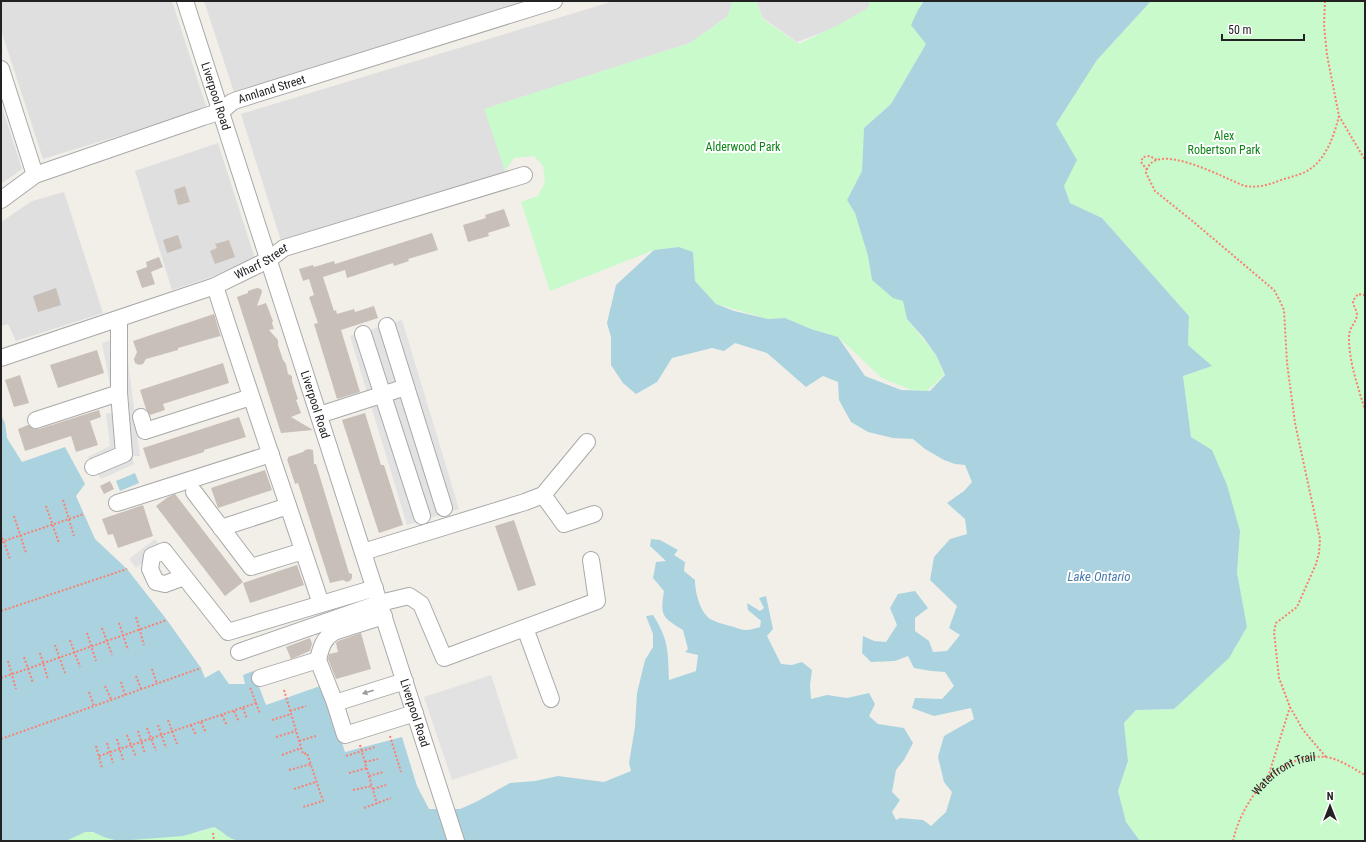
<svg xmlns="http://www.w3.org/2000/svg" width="1366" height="842" font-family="'Roboto Condensed',sans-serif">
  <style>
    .residential { fill: #e0dfdf }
    .park { fill: #c8facc }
    .parking { fill: #e2e2e2 }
    .water { fill: #aad3df }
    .building { fill: #c7bfb8 }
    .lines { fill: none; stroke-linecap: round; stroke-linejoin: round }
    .minor-casing { stroke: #a9a9a9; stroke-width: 18 }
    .path { stroke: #fa8072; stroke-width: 2; stroke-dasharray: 2 2; stroke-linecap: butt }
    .minor { stroke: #fff; stroke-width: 16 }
    .oneway { fill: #9c9c9c }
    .labels { text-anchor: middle; stroke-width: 4; stroke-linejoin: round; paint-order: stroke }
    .street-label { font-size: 12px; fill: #222; stroke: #fff }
    .park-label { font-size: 12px; fill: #0c8416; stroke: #fff }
    .water-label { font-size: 13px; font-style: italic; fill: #4a7aab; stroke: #fff }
  </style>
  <rect width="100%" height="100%" fill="#f2efe9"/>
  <g class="residential">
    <polygon points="1,1 172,1 207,109 43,159 1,30"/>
    <polygon points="204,1 527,1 235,95"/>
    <polygon points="614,1 733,1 728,16 690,43 485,109 505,171 281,241 241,114"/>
    <polygon points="756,1 870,1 868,8 834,28 797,42 763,18"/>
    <polygon points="1,104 22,169 1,184"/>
    <polygon points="218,143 256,262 172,290 135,171"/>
    <polygon points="64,192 103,313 16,341 8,324 1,326 1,222 32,201"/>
  </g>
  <g class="park">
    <polygon points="733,1 756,1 763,19 799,44 842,23 868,8 870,1 924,1 918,10 926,44 891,104 864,128 862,171 847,200 855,213 868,256 872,280 903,301 907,319 936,355 944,375 927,391 911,390 882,378 838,337 811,329 785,318 768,319 716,304 695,281 693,252 679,247 654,250 550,291 521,202 538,196 545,182 543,166 534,156 514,158 505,171 484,109 690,43 728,16"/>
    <polygon points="1151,1 1365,1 1365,841 1140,841 1126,822 1118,791 1128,761 1124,723 1136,710 1175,709 1241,599 1237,573 1240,531 1212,450 1191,437 1183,376 1211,366 1188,345 1189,316 1102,218 1070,203 1064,186 1056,124 1097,60"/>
    <path d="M214 827C224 832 227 839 240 841H66C72 838 80 832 86 832 94 831 109 838 118 841L200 832Z"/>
  </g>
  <g class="parking">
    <polygon points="402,320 459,509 407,525 350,336"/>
    <polygon points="125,336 140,456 132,456 134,464 101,479 88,457 110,446 106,414 115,412 102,343"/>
    <polygon points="155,539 162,548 136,568 129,559"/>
    <polygon points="491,675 518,758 452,780 424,697"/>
  </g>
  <g class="water">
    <path d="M924 1H1151L1097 60 1056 124 1077 160 1064 186 1070 203 1102 218 1189 316 1188 345 1212 366 1183 376 1191 437 1212 450 1227 485 1240 531 1237 573 1247 627 1229 658 1174 709 1136 710 1124 723 1128 761 1118 791 1126 822 1140 841H240C227 839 224 832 214 827L183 836 118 841 104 837 93 832H85L66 841H1V415L5 423 7 438 22 462 65 447 85 484 76 496 95 539 127 569 167 620 201 668 205 678 219 670 229 684H245L243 675 253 671 266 705 323 685 345 752 402 737 417 786 429 809H460L476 802 510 783 535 781 558 776 604 782 631 771 629 763 635 727 637 693 645 660 653 647V634L646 616 653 615C669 640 668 652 669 680L696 671 698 655 685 652 688 649 683 630C662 617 660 616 664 591L653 578 656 562 666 561 650 546 651 539 660 540 678 550 674 555 685 562 684 571 695 580C695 592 700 614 712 620 718 623 725 624 730 626 744 630 745 632 760 627L761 621 748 610 747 603 760 611 764 608 759 598 766 596 773 629 767 636 781 664 792 665 802 662 812 670 810 685 811 699 827 695 847 698 869 693 875 704 869 716 878 724 904 728 913 743 904 760 896 770 892 792 900 800 892 812 896 820 900 818 923 820 931 826 946 812 952 792 944 782 938 757 944 736 974 719 971 708 934 716 912 708 915 698 942 699 954 686 945 672 931 671 914 668 908 656 895 661 871 662 862 653 863 636 874 641 886 642 897 625 890 608 898 594 915 591 928 608 915 618V631L929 641 933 652 947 651 960 635 949 628 957 606 930 580 934 557 950 539 967 534 965 519 947 503 964 491 972 482 965 465 955 464 944 460 925 449 913 439 893 438 868 432 851 422 839 400 838 382 823 376 806 387 767 353 735 343 724 351 712 348 672 358 657 382 636 394 623 383 611 365V337L607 323 616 285 654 250 679 247 693 252 695 281 716 304 734 311 768 319 785 318 811 329 838 337 865 376 901 390 930 391 945 375 936 355 923 337 907 319 903 301 893 298 872 280 868 256 855 213 847 200 862 171 864 128 891 104 926 44 911 25 918 10Z"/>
    <polygon points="135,473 139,483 120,491 116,481"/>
  </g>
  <g class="building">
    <polygon points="185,186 190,202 178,205 174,190"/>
    <polygon points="504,209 510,226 488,233 489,236 468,242 463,225 486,218 485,215"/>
    <polygon points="432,233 438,250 408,259 409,261 394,266 393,263 347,278 345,270 323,277 334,311 336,310 337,314 354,309 355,312 374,306 378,318 341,330 360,392 337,399 314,324 318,323 309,297 314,295 309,279 303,281 299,269 313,265 314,267 334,261 335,264"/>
    <polygon points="178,235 182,248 167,253 163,240"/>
    <polygon points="229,240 235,257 215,264 210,251 217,248 215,244"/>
    <polygon points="159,257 163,267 151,272 155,284 142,288 136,271 147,267 146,262"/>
    <polygon points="56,288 61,305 38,312 33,296"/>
    <polygon points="257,288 261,289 262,292 257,306 266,303 273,321 272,323 274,329 269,330 278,340 278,345 283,360 286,364 288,374 292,376 292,381 298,399 296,400 301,413 291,417 313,430 281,433 237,297 248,293 248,291"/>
    <polygon points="214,314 221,337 220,336 178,348 178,350 146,359 143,364 139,365 135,363 134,359 137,352 133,341"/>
    <polygon points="97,350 104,373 58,388 50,365"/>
    <polygon points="223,363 229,383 163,404 165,410 150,415 146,409 140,390"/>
    <polygon points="20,375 29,403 14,407 5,380"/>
    <polygon points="99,410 101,417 90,421 98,445 76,452 71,436 25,451 18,429 28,425 34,429 39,429"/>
    <polygon points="365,413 381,465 384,465 403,525 379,533 342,420"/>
    <polygon points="239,417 246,437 204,450 204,452 150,469 143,448"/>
    <polygon points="309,449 313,450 314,464 316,464 349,573 352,574 352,577 351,580 347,582 343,580 330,583 298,483 295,484 287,459 288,459 288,457 303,452 305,450"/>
    <polygon points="265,470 272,490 218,508 211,488"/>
    <polygon points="110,481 114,489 104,494 100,486"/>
    <polygon points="175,494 243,582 225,596 156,506 168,497"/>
    <polygon points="143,505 153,536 118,548 113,534 108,535 102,519"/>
    <polygon points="514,520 536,585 518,591 495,526"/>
    <polygon points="297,565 304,585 250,603 243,583"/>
    <polygon points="361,633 371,669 336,679 328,659 329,654 338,652 336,643 338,641"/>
    <polygon points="310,638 312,644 310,651 291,659 286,647"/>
  </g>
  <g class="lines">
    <g class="minor-casing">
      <g id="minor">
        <path id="s2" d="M185 1 456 841"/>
        <polyline points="1,69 35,175"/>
        <path id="s3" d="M1 200 35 175 203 117 222 111 232 102 237 100 554 1"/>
        <path d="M215 286C249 393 286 498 321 604"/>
        <polyline points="387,326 444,508"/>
        <polyline points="363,334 422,516"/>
        <path id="s4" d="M1 358 215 286 268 260 284 248 524 175"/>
        <polyline points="319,415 406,387"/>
        <polyline points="141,417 145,431 251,397"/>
        <polyline points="36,420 119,393"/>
        <polyline points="93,467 124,454 119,393 119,319"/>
        <polyline points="194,492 251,567 303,551"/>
        <polyline points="543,495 564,524 594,514"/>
        <polyline points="117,503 271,454"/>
        <polyline points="221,528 288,506"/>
        <polyline points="363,552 525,502 543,495 587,442"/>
        <polyline points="184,577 165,584 156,582 150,569 152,556 164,551 228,632 375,588"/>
        <polyline points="525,628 551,699"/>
        <polyline points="239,652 380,603 409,596 421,604 444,658 597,601 591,560"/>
        <path d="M318 660C321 647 323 639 334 632L384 616"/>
        <polyline points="260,678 318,660 335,703"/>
        <polyline points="405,681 335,703 345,735 415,713"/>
      </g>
    </g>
    <g class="path">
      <polyline points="1325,1 1324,25 1327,55 1339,116 1365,160"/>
      <polyline points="1147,170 1141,162 1143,157 1150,156 1157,160"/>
      <path d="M1365 295 1358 294 1353 301C1353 306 1357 310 1357 315 1356 324 1349 326 1349 338 1349 362 1358 387 1365 410"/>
      <polyline points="63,500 74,536"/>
      <polyline points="46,506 59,543"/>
      <polyline points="14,516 26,553"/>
      <polyline points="1,534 10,559"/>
      <polyline points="1,542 84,514"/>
      <polyline points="1,611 127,569"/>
      <polyline points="136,617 144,645"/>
      <polyline points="119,623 128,650"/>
      <polyline points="102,628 112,655"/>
      <polyline points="87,633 96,661"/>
      <polyline points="70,640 80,667"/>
      <polyline points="55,645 65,673"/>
      <polyline points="40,653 48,679"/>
      <polyline points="24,657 33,683"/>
      <polyline points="8,661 16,689"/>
      <polyline points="152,669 157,684"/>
      <polyline points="136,676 141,689"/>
      <polyline points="1,678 167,620"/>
      <polyline points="121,682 125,695"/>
      <polyline points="105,686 111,699"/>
      <polyline points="284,690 303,754 307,753 323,801 303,807"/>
      <polyline points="89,692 94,706"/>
      <polyline points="256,703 260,714"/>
      <polyline points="243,708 247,719"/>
      <polyline points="234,711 239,722"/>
      <polyline points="290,711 306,706"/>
      <polyline points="222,715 227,726"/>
      <polyline points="168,720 177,744"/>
      <polyline points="272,720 291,714"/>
      <polyline points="201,722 206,733"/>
      <polyline points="158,725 166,748"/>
      <polyline points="191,725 196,735"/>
      <polyline points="147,728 156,751"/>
      <polyline points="138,731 145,754"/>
      <polyline points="127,735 136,757"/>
      <polyline points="390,736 401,772"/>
      <polyline points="276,737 296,731"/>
      <polyline points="1,739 201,668"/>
      <polyline points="117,739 123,760"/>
      <polyline points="299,741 316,736"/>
      <polyline points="107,743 113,763"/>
      <polyline points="360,745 377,804"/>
      <polyline points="96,746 102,768"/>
      <polyline points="282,755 301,748"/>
      <polyline points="99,756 256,703 250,687"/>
      <polyline points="346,756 375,747"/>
      <path d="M1326 757 1303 730 1290 707 1279 678 1274 632 1276 623 1297 607 1316 564 1319 553 1320 539 1295 423 1287 363 1284 310 1279 299 1274 290 1190 219 1155 191 1146 173C1152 137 1227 180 1245 186 1259 188 1268 185 1281 180 1290 177 1300 175 1307 171 1326 160 1334 136 1339 116"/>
      <polyline points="365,762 378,759"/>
      <polyline points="289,770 311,764"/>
      <polyline points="349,773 367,768"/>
      <polyline points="369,776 383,772"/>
      <polyline points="1268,777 1290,707"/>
      <polyline points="294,789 316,782"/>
      <polyline points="373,789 386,785"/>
      <polyline points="353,790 372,786"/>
      <polyline points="364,808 391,798"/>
      <polyline points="213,833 214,841"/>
      <path id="s1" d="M1233 841C1242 800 1278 752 1326 757 1339 759 1353 768 1365 775"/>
    </g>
    <use href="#minor" class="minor"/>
  </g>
  <defs><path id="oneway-solid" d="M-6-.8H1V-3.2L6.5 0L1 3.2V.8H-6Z"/></defs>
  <use class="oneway" href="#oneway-solid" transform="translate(368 692) rotate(162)"/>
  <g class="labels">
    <g class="street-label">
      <text dy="4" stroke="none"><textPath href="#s3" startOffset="295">Annland Street</textPath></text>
      <text dy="4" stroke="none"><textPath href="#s2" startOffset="100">Liverpool Road</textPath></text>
      <text dy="4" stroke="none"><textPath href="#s4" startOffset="278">Wharf Street</textPath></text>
      <text dy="4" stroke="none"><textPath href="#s2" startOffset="424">Liverpool Road</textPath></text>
      <text dy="4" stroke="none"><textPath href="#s2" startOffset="748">Liverpool Road</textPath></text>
      <text dy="4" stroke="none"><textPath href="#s1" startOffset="89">Waterfront Trail</textPath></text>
    </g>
    <g class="park-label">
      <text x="1224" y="140">Alex<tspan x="1224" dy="14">Robertson Park</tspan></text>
      <text x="743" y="151">Alderwood Park</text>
    </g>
    <g class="water-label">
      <text x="1099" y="581">Lake Ontario</text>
    </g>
  </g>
  <rect width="1366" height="842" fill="none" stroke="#222222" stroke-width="4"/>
  <g transform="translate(1330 806)" stroke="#ffffff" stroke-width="3" paint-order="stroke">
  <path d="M0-3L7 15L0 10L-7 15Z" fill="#222222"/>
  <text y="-6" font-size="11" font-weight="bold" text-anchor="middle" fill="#222222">N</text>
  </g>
  <path d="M1222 34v6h82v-6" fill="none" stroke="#222222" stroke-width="2"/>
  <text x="1228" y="34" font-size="12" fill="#222222" stroke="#ffffff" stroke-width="3" paint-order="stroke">50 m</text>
</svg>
